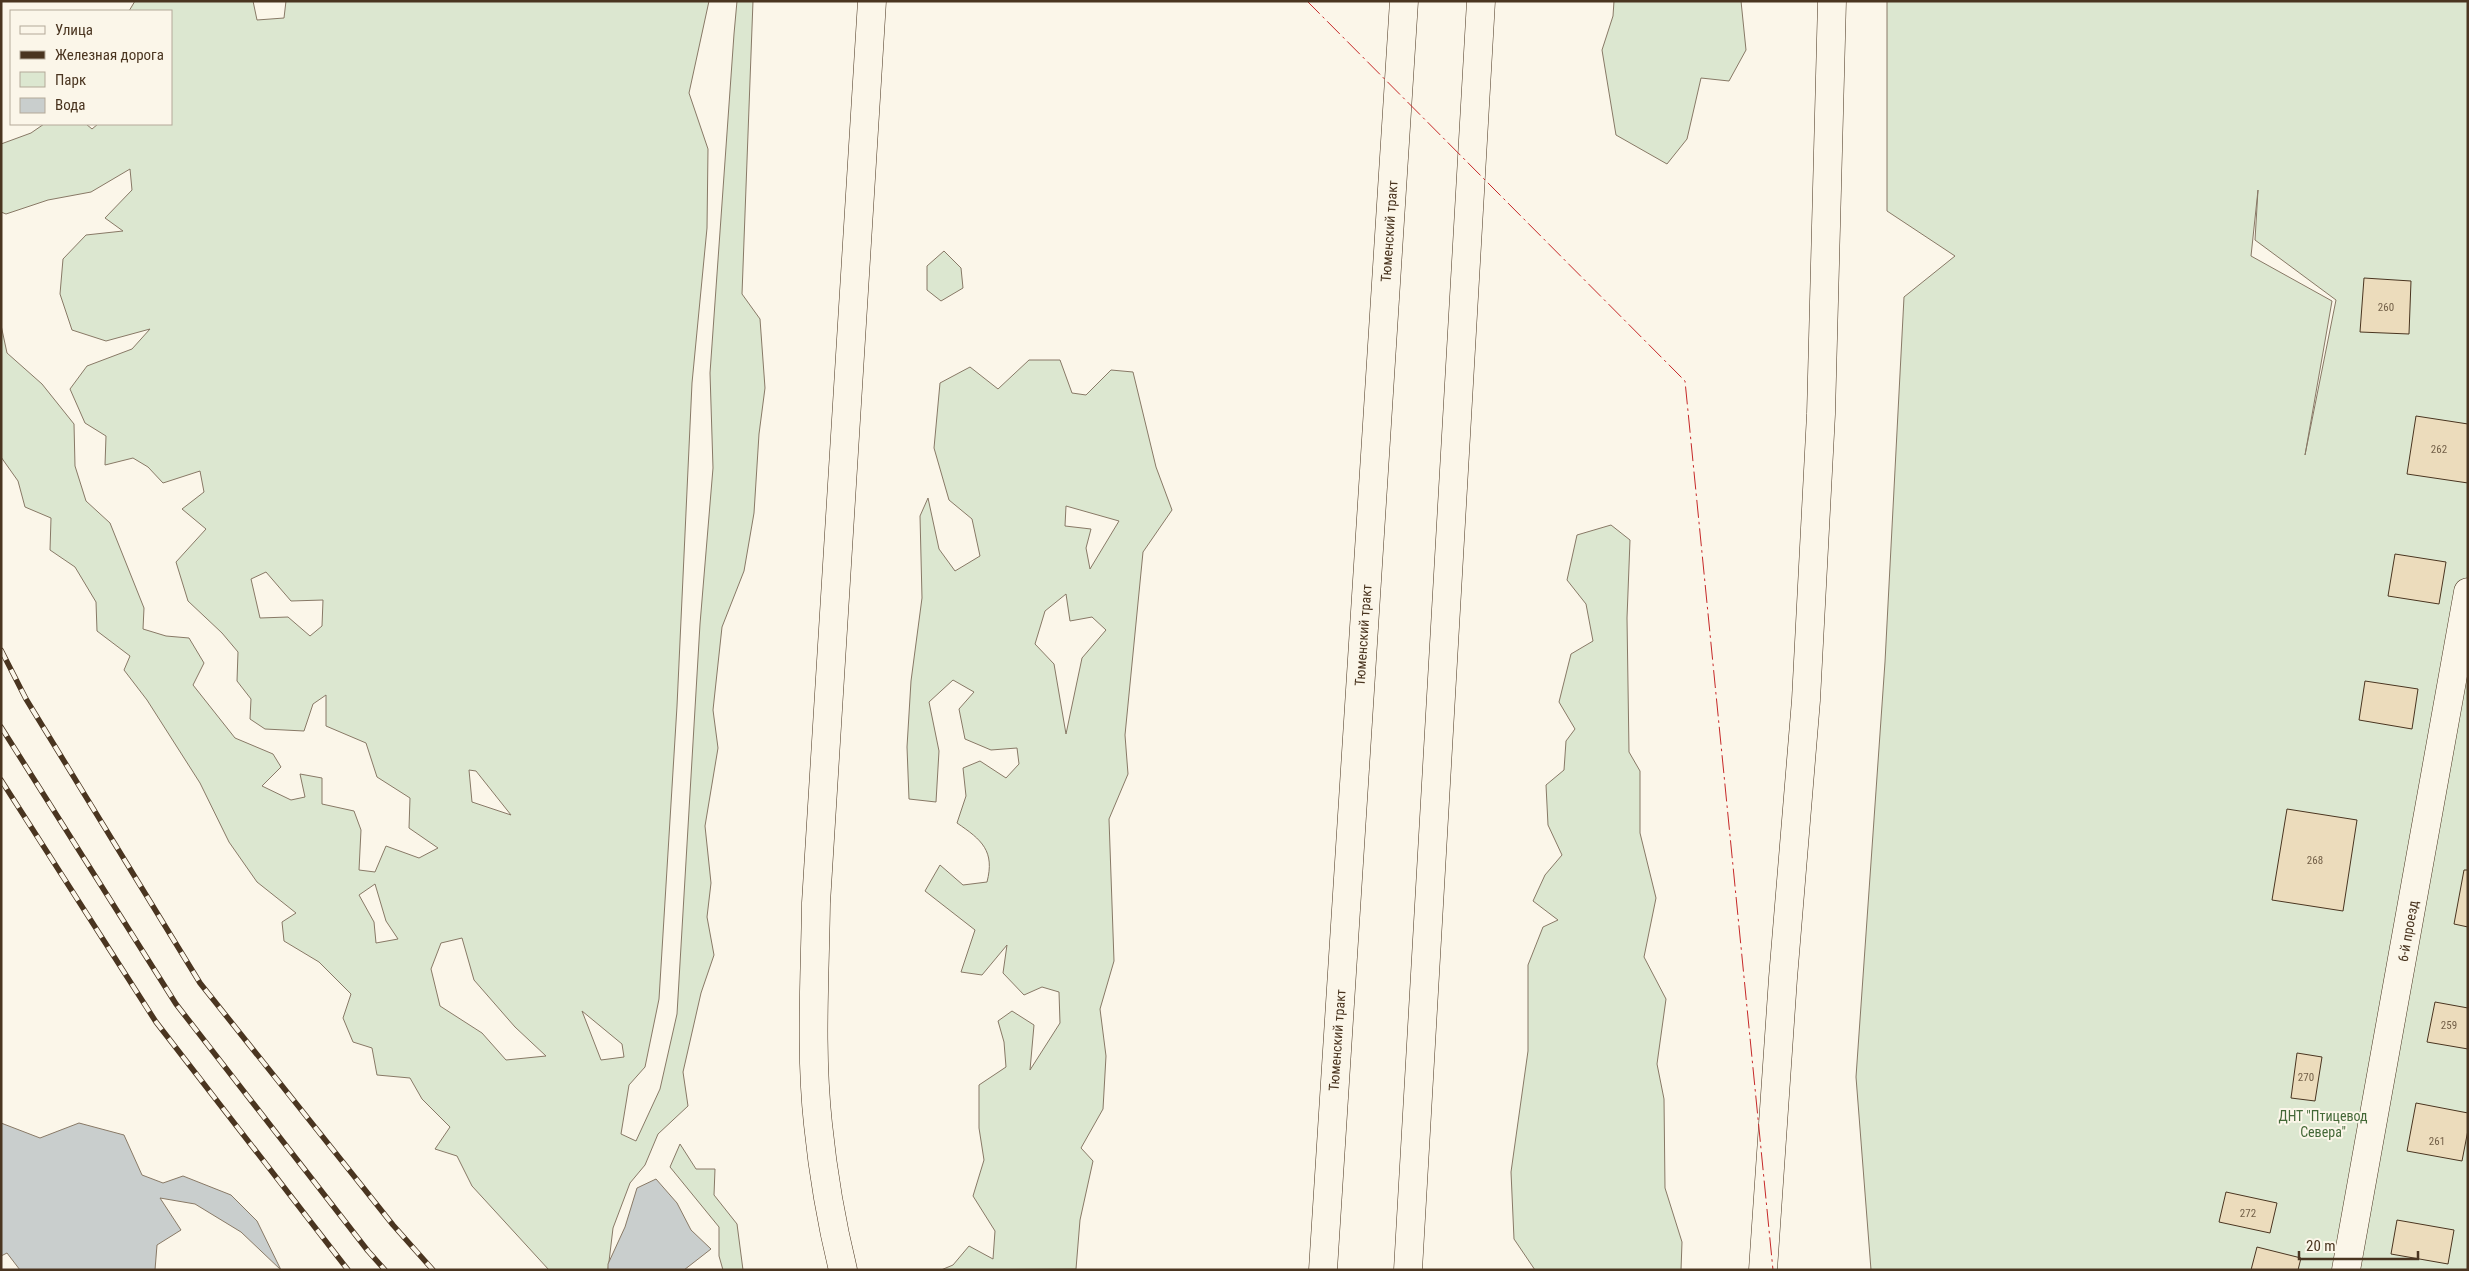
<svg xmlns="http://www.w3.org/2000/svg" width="2469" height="1271" font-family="'Roboto Condensed',sans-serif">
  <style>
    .green { fill: #dce7d0; stroke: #887966; fill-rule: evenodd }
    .water { fill: #c9cecd; stroke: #887966 }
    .building { fill: #ecdcbc; stroke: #4a3520 }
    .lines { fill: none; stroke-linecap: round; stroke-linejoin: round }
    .minor-casing { stroke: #4a3520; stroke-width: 29 }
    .major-casing { stroke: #4a3520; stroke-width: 29 }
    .minor { stroke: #fbf6e9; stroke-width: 28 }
    .major { stroke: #fbf6e9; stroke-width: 28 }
    .rail-casing { stroke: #4a3520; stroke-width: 5.5 }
    .rail { stroke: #fbf6e9; stroke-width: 4; stroke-dasharray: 11; stroke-linecap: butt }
    .power { stroke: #c62828; stroke-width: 1; stroke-dasharray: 18 4 2.5 4; stroke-linecap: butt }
    .labels { text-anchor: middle; stroke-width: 4; stroke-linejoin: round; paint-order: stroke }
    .number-label { font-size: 11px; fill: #725f47 }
    .street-label { font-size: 14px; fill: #4a3520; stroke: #fbf6e9 }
    .park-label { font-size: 14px; fill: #436837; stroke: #fbf6e9 }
  </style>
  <rect width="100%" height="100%" fill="#fbf6e9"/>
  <g class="green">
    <path d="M135 1H253L257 20 284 18 286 1H709L689 93 708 149 707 228 692 383 677 706 659 999 645 1067 629 1085 621 1134 636 1141 660 1089 677 1014 700 624 713 468 710 373 734 34 737 1H753L742 294 760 319 765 388 759 434 754 513 744 571 722 627 713 710 718 748 705 826 711 883 707 917 714 955 701 993 683 1072 688 1106 658 1134 645 1165 630 1183 613 1228 608 1270H549L472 1186 457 1156 435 1149 450 1127 422 1099 410 1078 377 1075 372 1048 353 1042 343 1018 351 994 319 962 284 941 282 922 296 913 257 882 229 842 200 783 147 700 124 670 130 656 97 631 96 602 75 567 50 550 51 518 25 507 18 481 1 457V325L7 353 42 384 74 424 75 466 86 501 110 523 144 608 143 629 166 636 189 638 204 663 193 685 235 738 273 754 281 767 262 786 291 800 305 797 300 774 322 778V804L354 811 361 830 359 870 375 872 386 846 419 858 438 848 409 828 410 798 377 777 366 743 326 726V695L313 704 304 731 265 729 250 719 251 699 237 681 238 652 222 633 188 601 176 562 206 529 182 509 204 492 200 471 163 483 148 467 133 458 105 465 106 436 85 423 70 389 87 366 132 349 150 329 106 341 72 330 60 294 63 259 86 235 123 231 105 218 132 190 130 169 91 192 48 200 6 214 1 212V144L31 133 44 124H86L92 129 98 124H171V11H129ZM266 572 291 601 323 600 322 626 310 636 288 617 260 618 251 579ZM469 770 476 771 511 815 472 802ZM375 884 386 921 398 939 376 943 374 922 359 895ZM462 938 474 980 515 1027 546 1056 506 1060 482 1033 440 1006 431 969 441 943ZM582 1011 622 1044 624 1057 601 1060Z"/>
    <polygon points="1614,1 1741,1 1746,50 1729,81 1701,78 1687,139 1667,164 1616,135 1602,50 1613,16"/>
    <path d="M1887 1H2468V1270H1871L1856 1077 1885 662 1904 297 1955 256 1887 211ZM2258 190 2255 240 2336 300 2305 455 2332 301 2251 256Z"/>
    <polygon points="944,251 961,268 963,288 941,301 927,290 927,266"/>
    <path d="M1029 360H1060L1072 393 1086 395 1111 370 1133 372 1156 467 1172 510 1143 552 1125 735 1128 774 1109 819 1114 961 1100 1009 1106 1056 1103 1109 1081 1148 1093 1161 1080 1220 1076 1269 941 1270 953 1265 969 1246 993 1259 995 1231 973 1196 984 1160 979 1128V1085L1006 1067 1004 1042 998 1021 1012 1011 1034 1025 1030 1070 1060 1023 1059 992 1042 987 1024 995 1003 973 1007 945 982 975 961 972 975 930 925 891 940 865 963 885 987 882C995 851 982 840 957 823L966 796 963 768 980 761 1006 778 1019 764 1017 748 991 750 965 739 959 709 974 692 953 680 929 702 939 751 936 802 909 799 907 747 911 681 922 598 920 516 928 498 939 549 955 571 980 556 972 519 949 500 934 448 940 383 970 367 998 389ZM1066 506 1119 521 1090 569 1086 548 1091 529 1065 526ZM1066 594 1070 621 1092 617 1106 630 1082 658 1066 734 1054 664 1035 644 1045 611Z"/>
    <polygon points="1611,525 1630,540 1627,618 1629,752 1640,771 1640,833 1656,898 1644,957 1666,999 1657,1064 1664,1099 1665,1188 1682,1242 1681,1270 1535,1270 1514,1239 1511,1172 1528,1051 1528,965 1543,927 1558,920 1533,901 1545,875 1562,855 1548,825 1546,785 1564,770 1566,741 1575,729 1559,702 1571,654 1593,641 1586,604 1567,580 1577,535"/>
    <polygon points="680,1144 696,1169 715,1169 714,1195 737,1224 743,1270 723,1270 719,1256 719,1227 670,1167"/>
  </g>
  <g class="water">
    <polygon points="1,1123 40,1138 79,1123 124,1135 142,1175 163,1183 183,1176 231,1195 257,1221 281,1270 241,1232 195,1204 160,1198 181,1230 157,1245 155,1270 20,1270 7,1253 1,1256"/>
    <polygon points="656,1179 677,1203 691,1230 711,1249 684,1270 608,1270 608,1264 625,1227 637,1188"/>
  </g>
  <g class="building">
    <polygon points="2364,278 2411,281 2409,334 2360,332"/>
    <polygon points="2416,416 2468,424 2468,483 2407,474"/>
    <polygon points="2395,554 2446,562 2439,604 2388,596"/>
    <polygon points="2365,681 2418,689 2412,729 2359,720"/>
    <polygon points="2287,809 2357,820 2343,911 2272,900"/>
    <polygon points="2464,870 2468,870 2468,927 2454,924"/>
    <polygon points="2435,1002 2468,1008 2468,1049 2427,1042"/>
    <polygon points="2297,1053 2322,1057 2315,1101 2291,1098"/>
    <polygon points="2416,1103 2468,1113 2468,1130 2462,1161 2407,1151"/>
    <polygon points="2226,1192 2277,1203 2270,1233 2219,1222"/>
    <polygon points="2397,1220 2454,1230 2448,1264 2391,1254"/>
    <polygon points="2257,1247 2301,1258 2298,1270 2251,1270"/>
  </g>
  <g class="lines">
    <g class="minor-casing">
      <polyline id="minor" points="2346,1270 2468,592"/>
    </g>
    <g class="major-casing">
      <g id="major">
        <path d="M843 1270C831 1221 823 1173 818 1124 810 1051 815 976 816 903L872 1"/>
        <polyline points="1323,1270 1404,1"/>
        <polyline points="1408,1270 1481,1"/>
        <polyline points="1763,1270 1783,978 1806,700 1821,414 1832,1"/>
      </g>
    </g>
    <use href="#minor" class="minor"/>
    <use href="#major" class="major"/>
    <g class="rail-casing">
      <g id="rail">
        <polyline points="1,650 26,699 200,983 393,1225 433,1270"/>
        <polyline points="1,727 176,1004 368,1251 385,1270"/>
        <polyline points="1,780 156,1022 348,1270"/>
      </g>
    </g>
    <use href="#rail" class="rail"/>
    <polyline class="power" points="1307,1 1685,381 1773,1270"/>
  </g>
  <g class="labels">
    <g class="number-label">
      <text x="2386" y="311">260</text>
      <text x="2439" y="453">262</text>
      <text x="2315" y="864">268</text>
      <text x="2449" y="1029">259</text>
      <text x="2306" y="1081">270</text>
      <text x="2437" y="1145">261</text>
      <text x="2248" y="1217">272</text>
    </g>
    <g class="street-label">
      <text transform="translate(1389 231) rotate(-86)" y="5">Тюменский тракт</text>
      <text transform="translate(1363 635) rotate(-86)" y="5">Тюменский тракт</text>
      <text transform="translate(2408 931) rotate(-80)" y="5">6-й проезд</text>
      <text transform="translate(1337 1040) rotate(-86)" y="5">Тюменский тракт</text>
    </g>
    <g class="park-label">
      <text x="2323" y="1121">ДНТ "Птицевод<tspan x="2323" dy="16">Севера"</tspan></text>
    </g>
  </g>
  <rect width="2469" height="1271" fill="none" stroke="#4a3520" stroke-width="5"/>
  <rect x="10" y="10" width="162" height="115" fill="#fbf6e9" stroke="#b4a999"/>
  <rect x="20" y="26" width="25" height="8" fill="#fbf6e9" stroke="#b4a999"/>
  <text x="55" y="35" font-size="15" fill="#4a3520">Улица</text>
  <rect x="20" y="51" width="25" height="8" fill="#4a3520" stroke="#b4a999"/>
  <text x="55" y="60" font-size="15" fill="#4a3520">Железная дорога</text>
  <rect x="20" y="72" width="25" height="15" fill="#dce7d0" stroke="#b4a999"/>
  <text x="55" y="85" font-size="15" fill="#4a3520">Парк</text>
  <rect x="20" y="98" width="25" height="15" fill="#c9cecd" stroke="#b4a999"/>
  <text x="55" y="110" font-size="15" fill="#4a3520">Вода</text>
  <path d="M2299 1251v8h119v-8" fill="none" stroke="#4a3520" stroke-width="2.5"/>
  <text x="2306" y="1251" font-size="15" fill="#4a3520" stroke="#fbf6e9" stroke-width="4" paint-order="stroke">20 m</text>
</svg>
